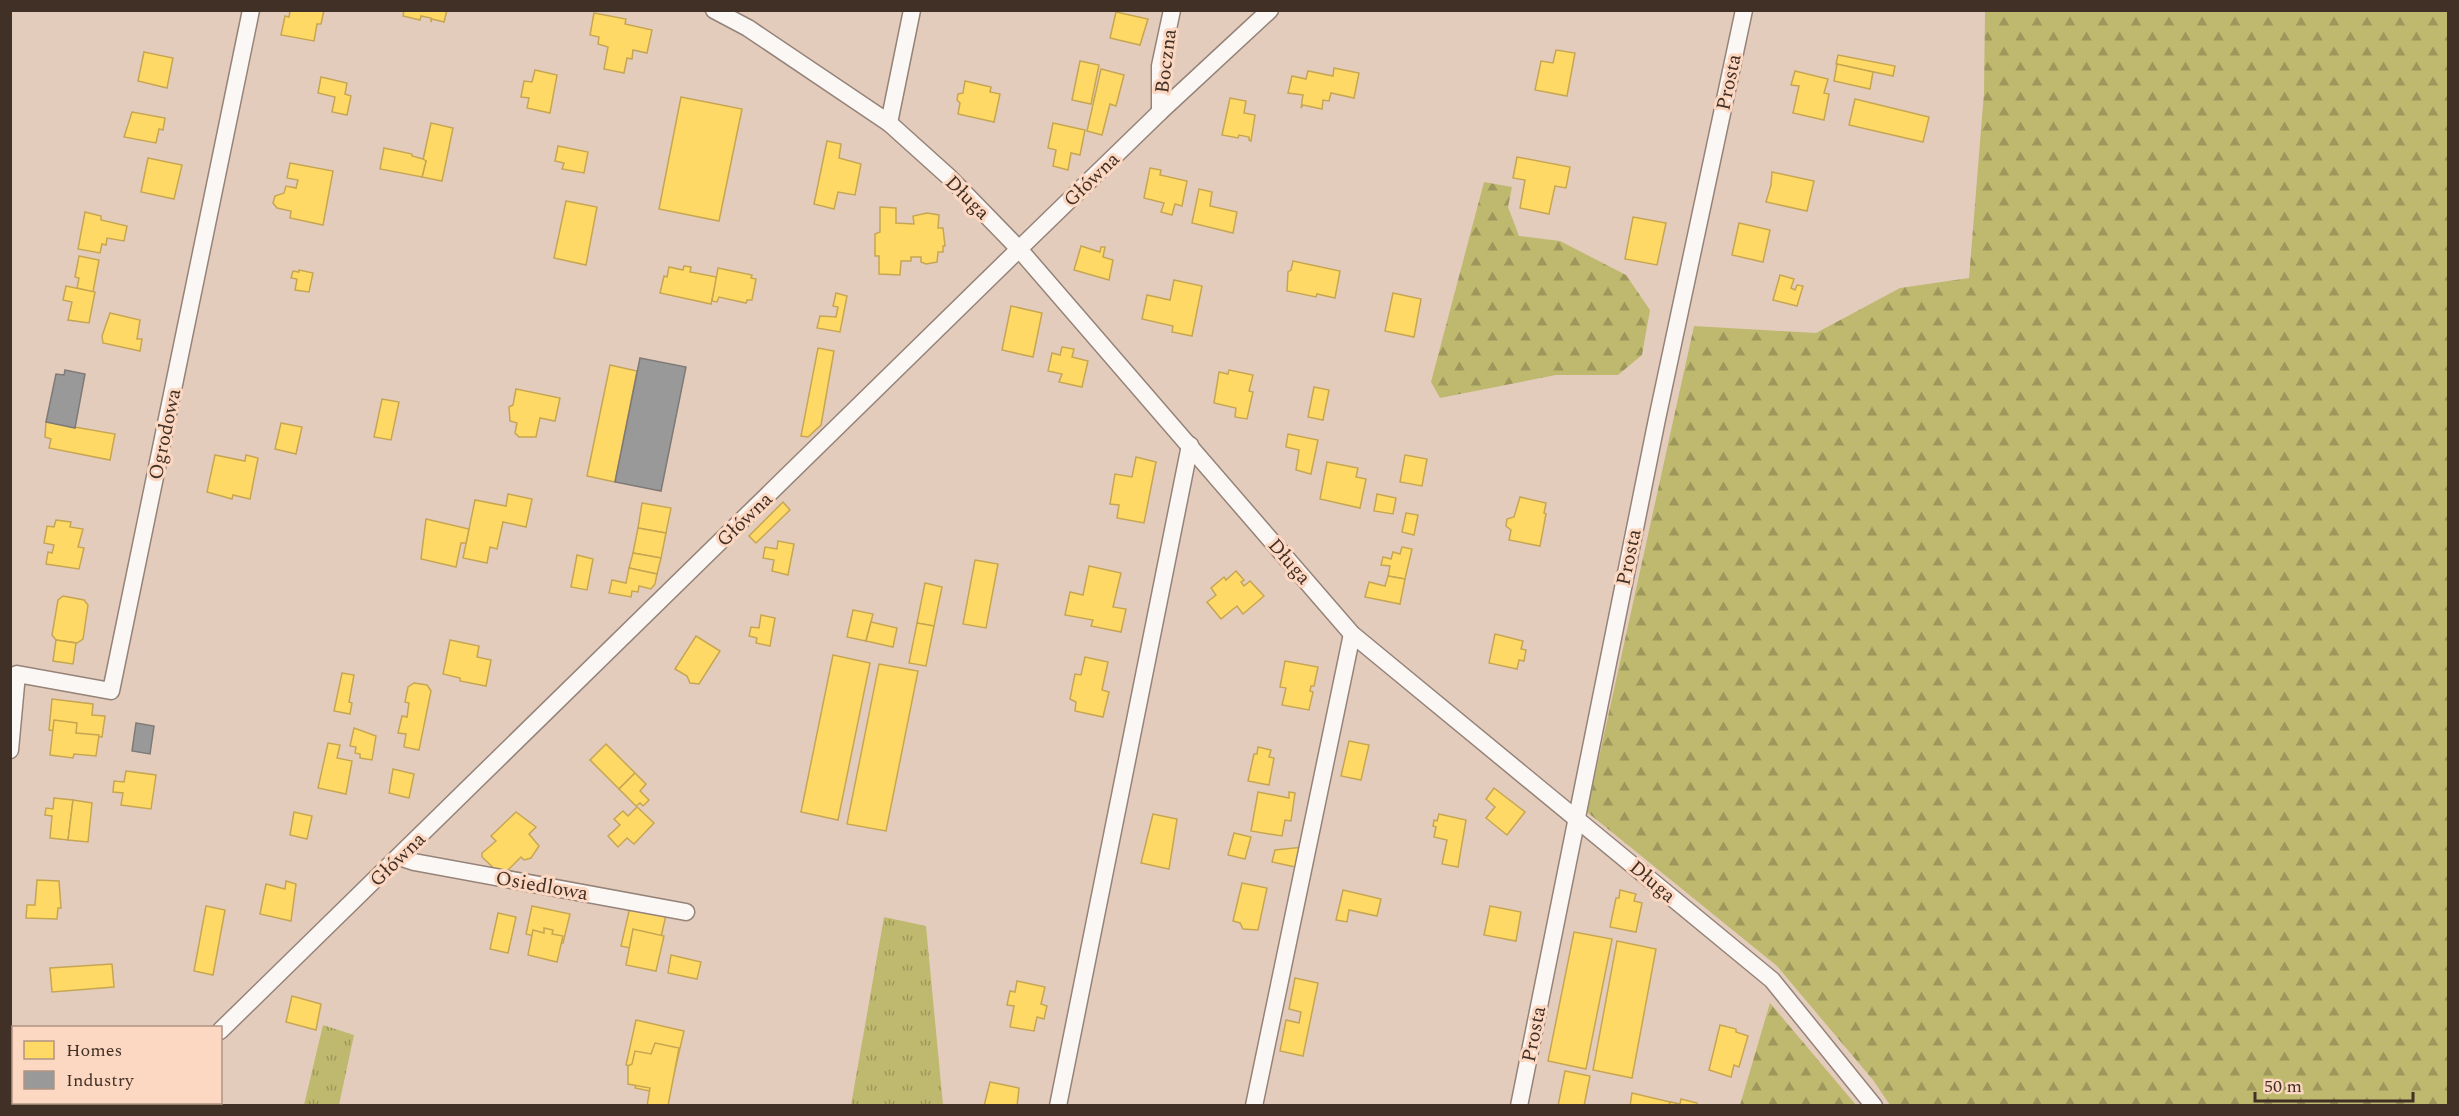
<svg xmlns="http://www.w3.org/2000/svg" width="2459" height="1116" font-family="Spectral,serif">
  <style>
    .grass { fill: url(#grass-tufts) }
    .forest { fill: url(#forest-firs) }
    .homes { fill: #ffd966; stroke: #c6a652; stroke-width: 1.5 }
    .industry { fill: #999; stroke: #7f7a76; stroke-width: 1.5 }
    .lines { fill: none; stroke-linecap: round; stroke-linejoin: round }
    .street-casing { stroke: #958378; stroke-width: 19 }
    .street { stroke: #fbf7f5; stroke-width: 16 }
    .labels { text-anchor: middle; stroke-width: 6; stroke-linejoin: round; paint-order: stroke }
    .street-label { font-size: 20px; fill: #413025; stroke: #fcd7c1 }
  </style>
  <defs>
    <pattern id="grass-tufts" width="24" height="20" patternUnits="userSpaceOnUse" patternTransform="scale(1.5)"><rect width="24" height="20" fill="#bfb96f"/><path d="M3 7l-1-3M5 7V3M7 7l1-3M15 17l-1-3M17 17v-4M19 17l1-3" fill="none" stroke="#9d975b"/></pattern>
    <pattern id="forest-firs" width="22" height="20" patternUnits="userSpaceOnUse" patternTransform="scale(1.5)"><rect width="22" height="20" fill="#bfb96f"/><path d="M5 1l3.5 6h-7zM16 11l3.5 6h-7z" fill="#9d975b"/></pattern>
  </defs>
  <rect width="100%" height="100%" fill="#e4ccbd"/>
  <g class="grass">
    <polygon points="884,917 926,926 943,1105 851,1105"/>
    <polygon points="323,1025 354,1035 339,1105 304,1105"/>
  </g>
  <g class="forest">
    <polygon points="1985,11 2448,11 2448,1105 1890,1105 1873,1080 1777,966 1587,812 1694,326 1816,333 1900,288 1969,278 1984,93"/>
    <polygon points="1484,182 1512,187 1508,207 1519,236 1560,241 1626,275 1650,310 1642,355 1618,375 1556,375 1440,398 1431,382"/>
    <polygon points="1770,1003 1856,1105 1740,1105"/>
  </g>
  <g class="homes">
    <polygon points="324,10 321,24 317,24 314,41 281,35 285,16 289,17 290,12 286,10"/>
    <polygon points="404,10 447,10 444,22 432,19 431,22 431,18 421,16 420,20 403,16"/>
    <polygon points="1116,12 1148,19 1140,45 1110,38"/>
    <polygon points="594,13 626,19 625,24 652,30 647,53 633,50 632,59 627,58 624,73 604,69 608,47 598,44 599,37 590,35"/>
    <polygon points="1556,50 1575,53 1567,96 1535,90 1541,61 1553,63"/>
    <polygon points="144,52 173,58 167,88 138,81"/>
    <polygon points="1838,55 1895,66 1893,76 1836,64"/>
    <polygon points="1080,61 1099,65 1091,104 1072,100"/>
    <polygon points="1837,64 1873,72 1870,89 1834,81"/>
    <polygon points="1334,68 1359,73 1354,98 1331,93 1329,101 1323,100 1322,109 1303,105 1301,108 1303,95 1288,93 1292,76 1306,79 1308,71 1333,76"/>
    <polygon points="1101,69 1124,75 1116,106 1110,104 1102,135 1087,131"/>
    <polygon points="535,70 557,75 550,113 527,108 529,98 521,97 524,81 532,82"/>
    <polygon points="1795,71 1828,79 1824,93 1829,94 1824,120 1793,113 1799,86 1791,85"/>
    <polygon points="321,77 347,83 345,94 351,96 347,115 332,112 335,97 318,93"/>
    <polygon points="965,81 991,87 990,92 1000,94 994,122 958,114 960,103 957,100 958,94 963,93"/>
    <polygon points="681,97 742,109 719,221 659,209"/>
    <polygon points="1230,98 1246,101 1244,113 1255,115 1251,141 1249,140 1249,137 1239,135 1238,138 1222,135"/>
    <polygon points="1855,99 1929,117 1923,142 1849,125"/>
    <polygon points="132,112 165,118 163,130 159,129 156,143 124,137"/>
    <polygon points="431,123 453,128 442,181 422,177 426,161 423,160"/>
    <polygon points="1053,123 1085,130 1080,155 1071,153 1068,170 1053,166 1056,150 1048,148"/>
    <polygon points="827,141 841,144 839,158 861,164 855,195 838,192 834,209 814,204"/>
    <polygon points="558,146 588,152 584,173 562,169 564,163 555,161"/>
    <polygon points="384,148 412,154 412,156 423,159 426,161 422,177 380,169"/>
    <polygon points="1517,157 1570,167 1566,188 1555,186 1549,214 1520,208 1525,180 1513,178"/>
    <polygon points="148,158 182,165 174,199 141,192"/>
    <polygon points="290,163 333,171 323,225 290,218 291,211 277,208 273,203 275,196 284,193 286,186 296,188 298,180 287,178"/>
    <polygon points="1150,168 1161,170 1160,175 1187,181 1182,206 1175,204 1172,215 1161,212 1164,203 1144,198"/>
    <polygon points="1772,172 1814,181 1807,211 1766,202 1771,185"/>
    <polygon points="1199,189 1212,192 1210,206 1237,212 1233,233 1192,223"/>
    <polygon points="566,201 597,207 586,265 554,258"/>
    <polygon points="880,207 896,208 896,223 914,224 913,216 927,213 939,215 938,228 943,228 945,246 943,246 943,252 938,252 937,262 926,264 921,262 921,257 911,257 911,261 901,261 900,275 879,274 879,256 875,256 875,234 880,232"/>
    <polygon points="85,212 101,216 101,220 127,226 124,241 107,238 106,245 102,244 100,253 78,249"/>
    <polygon points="1633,217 1666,223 1657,265 1625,259"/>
    <polygon points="1739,223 1770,230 1763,262 1732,255"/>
    <polygon points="1081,246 1100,252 1101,247 1105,247 1103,257 1113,260 1109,280 1074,270"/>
    <polygon points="79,256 99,260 93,292 77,288 79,278 75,277"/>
    <polygon points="1293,261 1340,271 1335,298 1317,294 1316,297 1287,291 1288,272 1291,270"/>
    <polygon points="684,266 691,267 690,272 717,277 711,304 660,293 664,276 667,277 669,267 683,270"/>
    <polygon points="718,268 752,275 751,278 756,279 752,300 747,300 746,303 719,297 717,302 712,301"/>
    <polygon points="299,270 313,273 309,292 295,290 297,279 291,278 293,271 299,272"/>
    <polygon points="1780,275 1794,279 1791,288 1795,290 1797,285 1803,286 1797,306 1773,300"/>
    <polygon points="1174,280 1202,286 1192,336 1172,332 1173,326 1142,319 1147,295 1170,300"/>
    <polygon points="66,286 95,292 89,323 68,320 72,302 63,300"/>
    <polygon points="836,293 847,296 840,332 817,328 820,316 836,317 838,307 833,306"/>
    <polygon points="1393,293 1421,299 1414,337 1385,331"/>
    <polygon points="1011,306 1042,313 1033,357 1002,350"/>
    <polygon points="110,313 140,320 137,339 142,339 140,351 103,343 102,336"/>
    <polygon points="1062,347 1074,349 1072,357 1088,361 1082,387 1059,382 1062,374 1048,371 1052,353 1060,355"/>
    <polygon points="818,348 834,351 821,425 808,437 801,436"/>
    <polygon points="610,365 637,371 615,482 587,476"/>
    <polygon points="1229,370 1253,375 1249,391 1253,392 1247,419 1235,417 1236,408 1214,403 1219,372 1228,374"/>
    <polygon points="1314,387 1329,390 1323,420 1308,417"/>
    <polygon points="516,389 560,398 555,421 540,418 536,437 519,437 515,433 517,423 510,421 509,407 513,405"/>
    <polygon points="382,399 399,402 391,440 374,437"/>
    <polygon points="46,422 115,434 110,460 49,448 51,439 45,437"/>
    <polygon points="281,423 302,427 296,454 275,449"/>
    <polygon points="1288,434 1318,440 1311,474 1296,470 1299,450 1286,447"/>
    <polygon points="215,455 245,461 246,455 258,458 250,499 233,495 232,499 207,492"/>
    <polygon points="1405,455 1427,459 1422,486 1400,482"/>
    <polygon points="1136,457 1156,462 1144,523 1117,518 1119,505 1110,504 1115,474 1132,477"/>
    <polygon points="1327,462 1358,468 1356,477 1366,479 1360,508 1320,499"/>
    <polygon points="508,494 532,499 526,527 503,522 497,549 490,547 487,563 463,558 475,500 506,506"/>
    <polygon points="1377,494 1396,498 1393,514 1374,511"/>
    <polygon points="1520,497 1546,503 1544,513 1546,514 1540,546 1509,540 1511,530 1506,526 1507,519 1514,517"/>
    <polygon points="783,502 790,510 756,543 749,536"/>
    <polygon points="642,503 671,508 666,533 638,528"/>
    <polygon points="1406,513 1418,515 1414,535 1402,532"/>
    <polygon points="426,519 469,529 466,543 461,543 456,567 421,559"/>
    <polygon points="56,520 71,522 70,527 83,529 78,547 84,548 79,569 46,564 48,552 52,553 54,545 44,543 47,526 54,527"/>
    <polygon points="638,528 666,533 661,558 633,553"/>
    <polygon points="778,541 794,544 788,575 772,571 774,560 763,558 765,547 777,549"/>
    <polygon points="1402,547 1412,549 1405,579 1388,576 1390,566 1381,565 1383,557 1391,559 1393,552 1400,554"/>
    <polygon points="633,553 661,558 657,574 629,568"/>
    <polygon points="577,555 593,559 587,590 571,587"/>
    <polygon points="975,560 998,564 986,628 963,624"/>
    <polygon points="1089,566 1121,573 1113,607 1126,609 1121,632 1091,626 1093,620 1065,615 1070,592 1083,595"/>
    <polygon points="629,568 657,574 655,584 651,589 639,586 638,592 632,591 631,597 609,593 612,580 626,583"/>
    <polygon points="1236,571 1244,580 1241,582 1244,586 1250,581 1264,596 1243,614 1237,606 1221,619 1207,602 1216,595 1211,588 1224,577 1226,580"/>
    <polygon points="1388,576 1405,579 1400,604 1365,597 1369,582 1385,586"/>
    <polygon points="925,583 942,587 934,626 917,623"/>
    <polygon points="63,596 84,600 88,605 83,639 77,643 56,640 52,635 58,600"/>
    <polygon points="853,610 873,614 866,641 847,637"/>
    <polygon points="761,615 775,618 770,646 756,643 757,638 749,636 751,627 759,628"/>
    <polygon points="871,622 897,628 893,647 866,641"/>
    <polygon points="917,623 934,626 926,666 909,663"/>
    <polygon points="1495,634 1523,641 1521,649 1526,650 1524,661 1519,660 1517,669 1489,663"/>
    <polygon points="696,636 720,651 699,684 690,683 687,676 675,669"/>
    <polygon points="56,640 76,643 73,664 53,661"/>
    <polygon points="450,640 479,646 477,657 491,660 486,686 460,681 460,678 443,674"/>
    <polygon points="833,655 870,663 838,820 801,812"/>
    <polygon points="1085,657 1108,662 1102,690 1109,692 1103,717 1075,711 1076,702 1070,699 1075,674 1081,675"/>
    <polygon points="1285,661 1318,667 1314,686 1311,686 1310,691 1313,692 1309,710 1282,705 1286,688 1280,687"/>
    <polygon points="879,664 918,671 886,831 847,824"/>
    <polygon points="342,673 354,675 349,702 352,703 350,714 334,711"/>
    <polygon points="414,683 427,685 431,691 419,750 404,747 406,734 398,733 402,716 407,717 409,703 405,702 408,687"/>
    <polygon points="52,699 93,704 92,715 105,716 102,737 49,730"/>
    <polygon points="54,720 77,723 76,733 99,735 96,756 74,754 73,758 50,755"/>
    <polygon points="354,728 376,736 372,760 360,758 360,754 355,753 356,747 350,746"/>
    <polygon points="1349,741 1369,745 1361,780 1341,776"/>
    <polygon points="328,743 340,745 337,758 352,761 346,794 318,788"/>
    <polygon points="606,744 635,773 619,789 590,760"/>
    <polygon points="1258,747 1271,750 1269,757 1274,758 1269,785 1248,781 1254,754 1257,754"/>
    <polygon points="393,769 414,774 409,798 389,793"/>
    <polygon points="126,771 156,775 151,809 121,805 123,793 113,792 114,781 124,782"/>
    <polygon points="635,773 646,784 640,791 649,800 643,806 640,803 636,806 619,789"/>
    <polygon points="1494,788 1525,812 1507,835 1486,818 1495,807 1486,799"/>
    <polygon points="1258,792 1289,798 1289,792 1295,793 1291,821 1285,820 1282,836 1251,831"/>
    <polygon points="54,798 73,800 68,840 50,838 52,816 45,815 46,808 53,809"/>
    <polygon points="73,800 92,803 88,842 68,840"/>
    <polygon points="637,807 654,823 634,844 627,838 618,847 608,836 620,825 614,819 623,811 628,816"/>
    <polygon points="294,812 312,816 307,839 290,835"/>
    <polygon points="516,812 536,827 529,834 539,846 531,858 524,860 521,857 502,876 482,857 482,853 496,841 491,836"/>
    <polygon points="1153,814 1177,819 1169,869 1141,863"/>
    <polygon points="1439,814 1466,820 1458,867 1442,864 1447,840 1434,837 1436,827 1433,826 1434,820 1437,821"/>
    <polygon points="1234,833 1251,837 1245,859 1228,855"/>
    <polygon points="1304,847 1300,868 1272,862 1275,850"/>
    <polygon points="37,880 59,881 61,908 58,908 57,919 26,918 27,905 35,905"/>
    <polygon points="286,881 296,884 291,921 260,914 266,884 285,889"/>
    <polygon points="1242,883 1267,888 1258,930 1243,929 1240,923 1233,921"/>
    <polygon points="1343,890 1381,899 1377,916 1349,910 1347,922 1336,920"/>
    <polygon points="1620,890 1636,894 1634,901 1642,903 1636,932 1610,927 1616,898 1619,898"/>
    <polygon points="206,906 225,910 213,975 194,971"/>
    <polygon points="532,906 570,914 563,943 526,934"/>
    <polygon points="1490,906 1521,912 1516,941 1484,935"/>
    <polygon points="630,907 666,915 657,954 621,946"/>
    <polygon points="498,913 516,917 508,953 490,949"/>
    <polygon points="544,928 553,930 552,934 563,936 557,962 528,955 533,930 544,933"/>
    <polygon points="633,929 664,936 656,971 626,965"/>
    <polygon points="1574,932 1612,939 1586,1069 1548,1061"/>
    <polygon points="1617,941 1656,949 1632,1078 1593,1070"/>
    <polygon points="671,955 701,962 697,979 668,973"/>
    <polygon points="112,964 114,987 52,992 50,968"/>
    <polygon points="1295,978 1318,983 1303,1056 1280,1051 1286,1020 1299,1023 1301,1012 1289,1009"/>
    <polygon points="1017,981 1045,987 1041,1004 1047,1006 1044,1019 1037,1017 1034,1031 1010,1027 1014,1006 1007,1005 1010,991 1015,992"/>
    <polygon points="292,996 321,1004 316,1030 286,1022"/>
    <polygon points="636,1020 684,1031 669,1095 635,1088 640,1068 626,1065"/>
    <polygon points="1720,1025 1736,1029 1736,1032 1748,1036 1739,1067 1734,1065 1731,1077 1709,1070"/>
    <polygon points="655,1043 679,1048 668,1106 647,1106 650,1088 628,1084 628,1066 632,1064 635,1051 651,1054"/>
    <polygon points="1565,1071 1590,1076 1584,1106 1558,1106"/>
    <polygon points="990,1082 1019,1088 1017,1106 984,1106"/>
    <polygon points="1632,1093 1670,1102 1669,1106 1630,1106"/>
    <polygon points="1681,1099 1697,1103 1697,1106 1669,1106 1670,1102 1680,1104"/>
  </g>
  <g class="industry">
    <polygon points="640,358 686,367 661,491 615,482"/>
    <polygon points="65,370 85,374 75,428 46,422 56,374 64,375"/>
    <polygon points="136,723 154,726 150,754 132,751"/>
  </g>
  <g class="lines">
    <g class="street-casing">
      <g id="street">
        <polyline points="714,10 748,28 889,123 949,177 1019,249 1352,634 1772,980 1874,1106"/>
        <polyline points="1160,112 1160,66 1172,10"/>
        <polyline points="889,123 912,10"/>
        <polyline points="10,750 17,674 111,691 251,10"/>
        <polyline points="399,857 414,862 686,912"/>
        <polyline points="220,1031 1019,249 1160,112 1270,10"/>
        <polyline points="144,1106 147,1102"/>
        <polyline points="1058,1106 1190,445"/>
        <polyline points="1254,1106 1352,634"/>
        <polyline points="1519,1106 1657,419 1744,10"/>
      </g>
    </g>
    <use href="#street" class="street"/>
  </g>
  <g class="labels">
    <g class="street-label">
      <text transform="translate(1165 61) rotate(-83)" y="7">Boczna</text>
      <text transform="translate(1728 82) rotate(-78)" y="7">Prosta</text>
      <text transform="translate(1091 179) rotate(-44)" y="7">Główna</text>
      <text transform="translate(968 197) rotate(45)" y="7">Długa</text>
      <text transform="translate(164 434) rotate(-78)" y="7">Ogrodowa</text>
      <text transform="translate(744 519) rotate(-44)" y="7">Główna</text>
      <text transform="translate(1628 557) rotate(-78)" y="7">Prosta</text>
      <text transform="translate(1290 561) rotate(49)" y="7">Długa</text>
      <text transform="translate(397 859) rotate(-44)" y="7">Główna</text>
      <text transform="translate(1653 881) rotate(40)" y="7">Długa</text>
      <text transform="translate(542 885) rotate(10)" y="7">Osiedlowa</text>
      <text transform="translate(1533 1034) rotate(-79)" y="7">Prosta</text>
    </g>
  </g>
  <rect width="2459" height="1116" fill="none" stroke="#413025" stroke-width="24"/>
  <rect x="12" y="1026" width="210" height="78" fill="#fcd7c1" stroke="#b19483" stroke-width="1.5"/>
  <rect x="24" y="1041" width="30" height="18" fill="#ffd966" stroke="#b19483" stroke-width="1.5"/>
  <text x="66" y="1056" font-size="18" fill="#413025">Homes</text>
  <rect x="24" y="1071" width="30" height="18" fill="#999999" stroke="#b19483" stroke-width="1.5"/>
  <text x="66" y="1086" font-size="18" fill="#413025">Industry</text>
  <path d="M2255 1092v9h158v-9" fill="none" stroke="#413025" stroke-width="3"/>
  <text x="2264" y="1092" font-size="18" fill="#413025" stroke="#fcd7c1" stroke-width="4.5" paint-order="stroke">50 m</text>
</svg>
